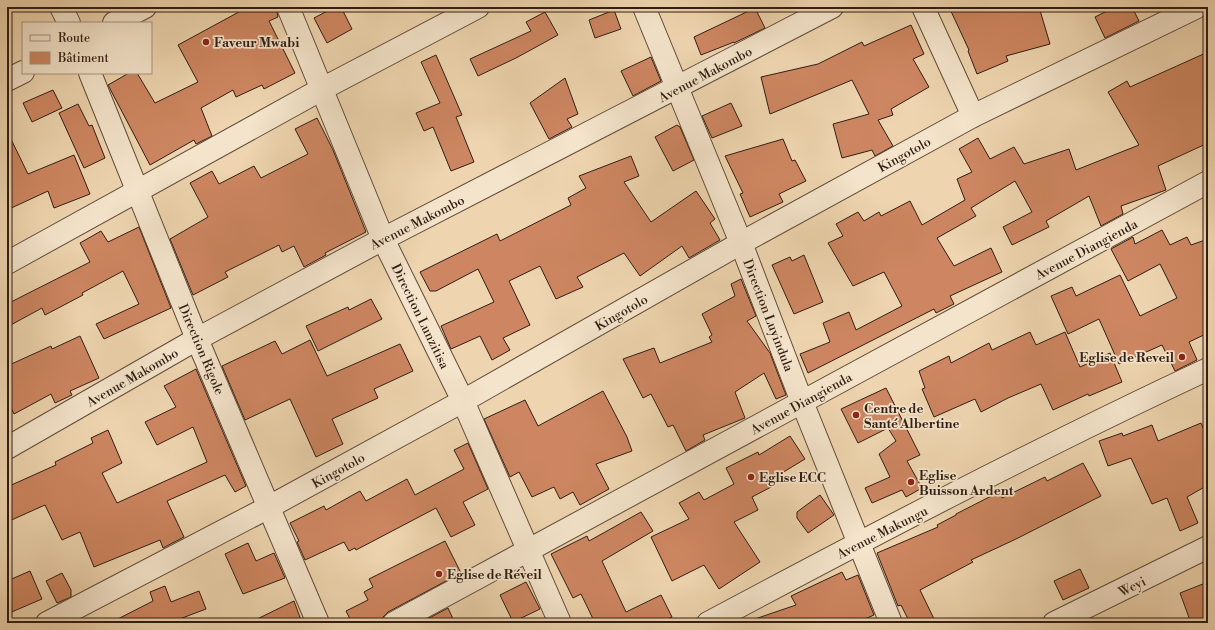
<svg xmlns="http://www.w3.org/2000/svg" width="1215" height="630" font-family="'Libre Bodoni',serif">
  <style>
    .building { fill: #cd8661; stroke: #311d13 }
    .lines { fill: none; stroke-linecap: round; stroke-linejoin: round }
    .minor-casing { stroke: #604b3a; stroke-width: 24 }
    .minor { stroke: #f4e4cb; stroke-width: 22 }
    .poi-dot { fill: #8f2418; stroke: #f4e4cb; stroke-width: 1.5 }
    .labels { text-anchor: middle; stroke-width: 3.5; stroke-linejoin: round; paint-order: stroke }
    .poi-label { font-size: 13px; font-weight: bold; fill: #311d13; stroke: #f4e4cb; text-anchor: start }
    .street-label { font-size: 13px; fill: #311d13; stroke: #f4e4cb }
  </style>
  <rect width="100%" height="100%" fill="#eed5af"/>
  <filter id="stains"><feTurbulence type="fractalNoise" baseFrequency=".005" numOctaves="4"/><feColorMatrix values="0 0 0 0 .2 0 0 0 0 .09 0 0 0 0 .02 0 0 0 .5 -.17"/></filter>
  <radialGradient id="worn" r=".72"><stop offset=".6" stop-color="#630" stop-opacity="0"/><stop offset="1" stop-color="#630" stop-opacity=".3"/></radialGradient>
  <g class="building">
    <polygon points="248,7 276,7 278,17 269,21 295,73 264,89 262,85 236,97 233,90 201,108 212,136 196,144 194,140 150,165 108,85 129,73 137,73 155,103 198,82 178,45"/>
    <polygon points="335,7 341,7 352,29 327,43 314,18"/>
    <polygon points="949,7 1039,7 1050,44 1006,56 1008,61 977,74 968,51 969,50"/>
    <polygon points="1115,7 1132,7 1139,21 1105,38 1095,17"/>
    <polygon points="755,8 765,28 734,43 734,42 701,55 694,37"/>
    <polygon points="614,10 621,29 595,38 589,20"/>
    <polygon points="545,12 558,35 516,58 478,76 470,59 531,31 526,22"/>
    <polygon points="911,25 924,54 913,59 929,87 891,109 893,115 878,120 893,146 875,156 872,150 842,158 833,124 869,114 852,80 770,114 761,77 818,64 862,42 864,46"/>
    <polygon points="1208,52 1208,143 1158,166 1166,190 1121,206 1123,214 1101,226 1089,196 1046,221 1049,227 1012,245 1003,227 1032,212 1015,181 971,208 976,216 937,238 954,266 991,248 1002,272 950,296 954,304 936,313 934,309 808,373 800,354 830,342 823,323 849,312 856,330 902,306 884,272 853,286 828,243 843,236 836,224 858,212 864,221 879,212 881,216 910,201 922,225 965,200 957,179 972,172 959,149 978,138 990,159 1014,147 1024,164 1069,149 1076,170 1139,145 1108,92 1127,81 1130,87"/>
    <polygon points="436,55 462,115 456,117 474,162 451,171 433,127 424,131 416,113 440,103 421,62"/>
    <polygon points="651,57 661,81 633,96 621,71"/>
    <polygon points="565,78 578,114 567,119 572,127 549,139 530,103"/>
    <polygon points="53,90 62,108 32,122 23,103"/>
    <polygon points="731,103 742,126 712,138 702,116"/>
    <polygon points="78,104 89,126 92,125 105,158 84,168 59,113"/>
    <polygon points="317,118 333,150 366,232 325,253 326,255 304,267 294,246 282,252 279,245 225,272 228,277 193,295 170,239 208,217 190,183 212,171 219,184 254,166 261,178 308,154 295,129"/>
    <polygon points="677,125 680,127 694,160 673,171 655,137"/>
    <polygon points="7,131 28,174 74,155 90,194 54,208 48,191 7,210"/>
    <polygon points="783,139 792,161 795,160 806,181 779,194 783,202 750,217 740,194 743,193 725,156"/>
    <polygon points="631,156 639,176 624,182 651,222 696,191 715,219 710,223 720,240 689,258 682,246 640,276 624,253 577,277 583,287 556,299 540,266 509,281 530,325 503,338 510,350 492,360 480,336 451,349 441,326 494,302 478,269 436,291 430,291 420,272 497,234 500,241 571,205 568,198 586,188 579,176"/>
    <polygon points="139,227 171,308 104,339 96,324 139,304 123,271 82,293 83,295 45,315 42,308 7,327 7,304 90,262 80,243 101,231 108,242"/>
    <polygon points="1162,230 1170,245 1187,237 1191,245 1208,239 1208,333 1189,342 1197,360 1175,371 1162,345 1119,364 1099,319 1068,334 1051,296 1072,287 1076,296 1120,275 1140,316 1177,298 1160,264 1128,281 1111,249 1133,237 1135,244"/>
    <polygon points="804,255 823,302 794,314 772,265 790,257 792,261"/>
    <polygon points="741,279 756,316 747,321 770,353 786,395 776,399 764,373 735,392 745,418 703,435 705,440 686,451 673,425 668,427 651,394 643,398 623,359 654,348 660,363 712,342 709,337 712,335 702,314 735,296 731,284"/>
    <polygon points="371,299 382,319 318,351 306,326 348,307 349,310"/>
    <polygon points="1030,332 1036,345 1065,332 1080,367 1110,353 1122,382 1089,396 1088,394 1053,410 1041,384 1008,398 981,412 975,399 934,417 922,389 925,388 919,371 949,356 951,363 989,343 992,350"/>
    <polygon points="80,336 99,378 70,391 72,395 55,403 51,394 14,414 7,400 7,366 51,346 52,349"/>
    <polygon points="310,340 327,376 400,344 413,371 374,389 378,398 332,419 343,444 316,457 290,399 245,420 222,366 275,341 282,354"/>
    <polygon points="196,369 246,486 235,492 225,475 167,501 184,537 163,548 160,540 94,567 80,532 62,540 45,505 7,522 7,487 56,465 55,462 93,443 91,438 108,430 122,463 102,473 117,503 207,462 193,427 157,445 145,422 176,407 164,386"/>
    <polygon points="886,388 920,455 907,461 922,488 906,497 902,490 872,503 865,488 890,477 879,454 896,441 888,428 858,443 841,409"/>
    <polygon points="603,391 627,437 632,451 596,464 609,489 580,505 573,492 560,499 554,487 532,497 519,472 510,477 484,419 525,400 538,426"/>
    <polygon points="1201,423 1208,439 1208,485 1187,497 1198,523 1180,531 1167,498 1152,504 1131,458 1108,466 1099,441 1122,433 1123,436 1152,425 1158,441"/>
    <polygon points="790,436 805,459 772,479 775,485 752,497 758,510 734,522 760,562 719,589 704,565 672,581 651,537 689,519 679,503 699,492 704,500 734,484 726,468 758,452 759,455"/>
    <polygon points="468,443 488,489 463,502 475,525 451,537 436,508 356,550 355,548 349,551 344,542 305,560 297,542 299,541 290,523 324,506 326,510 360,491 366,501 407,479 415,495 464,469 454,450"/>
    <polygon points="1083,463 1101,496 1016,539 971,560 973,562 920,590 936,623 910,623 901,605 898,606 877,553 938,527 937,525 956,515 956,514 999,492 1002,498 1045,477 1047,481"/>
    <polygon points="820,495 834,515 808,533 797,518 797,512"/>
    <polygon points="641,512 653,531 602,561 626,612 661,595 672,617 659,623 595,623 581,594 573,598 551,554 587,536 589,541"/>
    <polygon points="445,541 461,573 388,612 383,617 382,623 352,623 346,611 368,600 364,592 373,587 369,579"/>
    <polygon points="248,543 256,561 274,553 285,578 243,594 225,554"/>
    <polygon points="1080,569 1089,588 1063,600 1054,581"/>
    <polygon points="30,571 42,599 7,614 7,581"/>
    <polygon points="842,572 846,580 858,575 874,615 865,619 866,623 752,623 752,620 796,605 791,596"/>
    <polygon points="62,573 71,590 71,597 57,603 46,581"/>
    <polygon points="526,582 540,609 513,622 500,595"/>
    <polygon points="1208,582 1208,623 1191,623 1180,593"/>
    <polygon points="165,586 171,602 199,591 206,609 169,623 110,623 153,601 150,592"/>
    <polygon points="294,601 302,623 249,623"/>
    <polygon points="448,608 455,623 420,623"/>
  </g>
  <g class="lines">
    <g class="minor-casing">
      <g id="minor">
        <polyline points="61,7 69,23"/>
        <polyline points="288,7 383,239 463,401 560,623"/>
        <polyline points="644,7 741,243 802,402 891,623"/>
        <polyline points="923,7 973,116"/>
        <polyline points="114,23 145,7"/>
        <polyline points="90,73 197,339 318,623"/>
        <polyline points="7,80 23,72"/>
        <polyline points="7,263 322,89 478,7"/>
        <polyline points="7,448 197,339 383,239 832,7"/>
        <polyline points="47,623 269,507 463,401 741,243 973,116 1197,7"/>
        <polyline points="394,623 1208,182"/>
        <path d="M708 623C873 535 1039 448 1208 369"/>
        <polyline points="1054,623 1208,547"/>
      </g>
    </g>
    <use href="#minor" class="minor"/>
  </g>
  <g class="poi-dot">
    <circle cx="206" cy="42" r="4"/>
    <circle cx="1182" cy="357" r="4"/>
    <circle cx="856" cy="415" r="4"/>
    <circle cx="751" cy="477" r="4"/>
    <circle cx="911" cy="482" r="4"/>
    <circle cx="439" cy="574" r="4"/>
  </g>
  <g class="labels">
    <g class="poi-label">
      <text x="214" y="47">Faveur Mwabi</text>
      <text x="1174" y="362" text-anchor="end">Eglise de Reveil</text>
      <text x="864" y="413">Centre de<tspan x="864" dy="15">Santé Albertine</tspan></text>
      <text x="919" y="480">Eglise<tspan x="919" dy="15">Buisson Ardent</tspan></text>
      <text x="759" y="482">Eglise ECC</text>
      <text x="447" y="579">Eglise de Réveil</text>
    </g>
    <g class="street-label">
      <text transform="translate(705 74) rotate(-28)" y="5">Avenue Makombo</text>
      <text transform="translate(904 154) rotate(-29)" y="5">Kingotolo</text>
      <text transform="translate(417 222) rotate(-27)" y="5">Avenue Makombo</text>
      <text transform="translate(1086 249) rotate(-28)" y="5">Avenue Diangienda</text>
      <text transform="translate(621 312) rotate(-30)" y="5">Kingotolo</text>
      <text transform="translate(769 315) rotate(69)" y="5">Direction Luyindula</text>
      <text transform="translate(421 316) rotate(64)" y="5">Direction Lunzitisa</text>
      <text transform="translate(202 349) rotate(67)" y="5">Direction Rigole</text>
      <text transform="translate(132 377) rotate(-30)" y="5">Avenue Makombo</text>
      <text transform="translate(801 403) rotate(-29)" y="5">Avenue Diangienda</text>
      <text transform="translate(338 470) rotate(-29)" y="5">Kingotolo</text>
      <text transform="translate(882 532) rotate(-27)" y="5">Avenue Makungu</text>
      <text transform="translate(1132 586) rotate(-26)" y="5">Weyi</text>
    </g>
  </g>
  <rect width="1215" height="630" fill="none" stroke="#eed5af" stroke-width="24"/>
  <rect x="8" y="8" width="1199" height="614" fill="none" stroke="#311d13" stroke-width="2"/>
  <rect x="12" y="12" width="1191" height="606" fill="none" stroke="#311d13"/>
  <rect x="22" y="22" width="130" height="52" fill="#f4e4cb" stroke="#a69481"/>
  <rect x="30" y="35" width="20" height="6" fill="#f4e4cb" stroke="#a69481"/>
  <text x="58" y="42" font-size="12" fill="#311d13">Route</text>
  <rect x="30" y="52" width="20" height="12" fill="#cd8661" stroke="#a69481"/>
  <text x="58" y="62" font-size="12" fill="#311d13">Bâtiment</text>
  <rect width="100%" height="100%" filter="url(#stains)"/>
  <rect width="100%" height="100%" fill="url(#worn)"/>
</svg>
